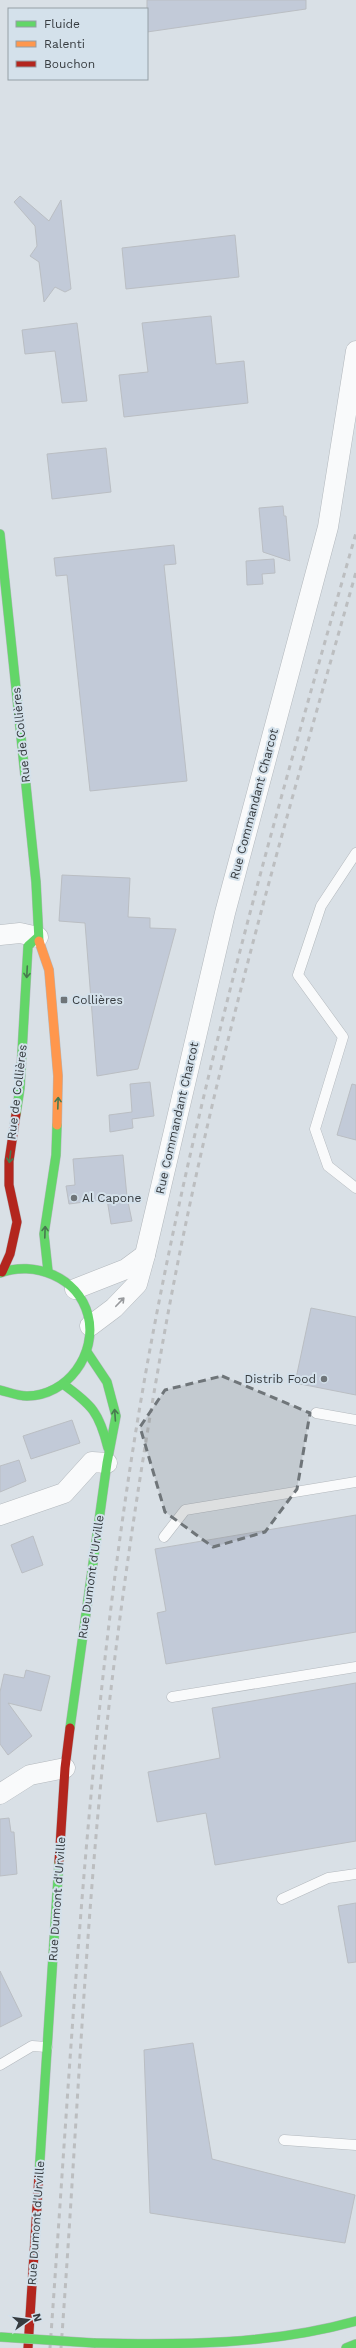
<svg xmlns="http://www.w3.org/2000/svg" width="356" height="2348" font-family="'Work Sans',sans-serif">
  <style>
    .building { fill: #c2cad8; stroke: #babec3 }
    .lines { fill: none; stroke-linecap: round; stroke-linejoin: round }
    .lane-casing { stroke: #b3b8bd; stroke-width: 11 }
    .street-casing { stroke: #b3b8bd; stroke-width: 21 }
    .fast-casing { stroke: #b3b8bd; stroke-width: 10 }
    .slow-casing { stroke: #b3b8bd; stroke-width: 10 }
    .jam-casing { stroke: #b3b8bd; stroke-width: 10 }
    .lane { stroke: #f9fafb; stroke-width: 10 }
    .street { stroke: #f9fafb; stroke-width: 20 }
    .fast { stroke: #63d668; stroke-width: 9 }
    .slow { stroke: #ff974d; stroke-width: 9 }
    .jam { stroke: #b3261e; stroke-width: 9 }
    .rail { stroke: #bcbec0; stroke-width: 3; stroke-dasharray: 5 5; stroke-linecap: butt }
    .fast-bridge-casing { stroke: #b3b8bd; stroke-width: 10; stroke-linecap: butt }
    .fast-bridge { stroke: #63d668; stroke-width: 9 }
    .oneway { stroke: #48794f }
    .oneway2 { stroke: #989a9d }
    .marked { fill: #6f7579; fill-opacity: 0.2; stroke: #6f7579; stroke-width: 3; stroke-dasharray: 8 5; stroke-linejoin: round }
    .poi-dot { fill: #6f7579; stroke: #d4e1eb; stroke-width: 1.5 }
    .labels { text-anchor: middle; stroke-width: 4; stroke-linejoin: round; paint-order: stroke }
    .street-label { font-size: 12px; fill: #363b3f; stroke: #d4e1eb }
    .poi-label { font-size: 12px; fill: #363b3f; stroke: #d4e1eb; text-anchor: start }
  </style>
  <rect width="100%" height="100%" fill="#d9e0e6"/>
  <g class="building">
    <polygon points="147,0 306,0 306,9 147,32"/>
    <polygon points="20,196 49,221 61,200 71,289 65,292 55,287 44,302 39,262 30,256 37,246 35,226 14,202"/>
    <polygon points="235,235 239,277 126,289 122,248"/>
    <polygon points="211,316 216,364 244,361 248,403 124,417 119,375 148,372 142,323"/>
    <polygon points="77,323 87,401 62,403 55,351 25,354 22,330"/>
    <polygon points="106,448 111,492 52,499 47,454"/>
    <polygon points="283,506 284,516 286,516 290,561 263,552 259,508"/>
    <polygon points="174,545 176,564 164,565 187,781 90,791 67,575 56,576 54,558"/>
    <polygon points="274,559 275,573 262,574 263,584 247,585 246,561"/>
    <polygon points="62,875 130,878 128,917 150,918 150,928 176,929 138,1069 97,1076 85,923 59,921"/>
    <polygon points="150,1082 154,1116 132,1119 133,1128 110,1132 109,1115 132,1112 130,1084"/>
    <polygon points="352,1084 356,1085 356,1140 337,1135"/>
    <polygon points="123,1155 127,1197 132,1221 111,1224 107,1199 69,1204 66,1186 75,1185 73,1159"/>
    <polygon points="311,1308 356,1317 356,1395 295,1383"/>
    <polygon points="72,1420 80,1443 31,1459 23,1436"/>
    <polygon points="19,1460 26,1481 0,1492 0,1466"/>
    <polygon points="356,1515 356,1632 166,1664 157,1613 166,1611 155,1549"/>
    <polygon points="33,1536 43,1565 22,1573 11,1545"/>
    <polygon points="26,1670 50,1676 41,1711 8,1703 32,1736 8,1755 0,1744 0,1692 4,1674 24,1678"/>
    <polygon points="356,1683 356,1841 215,1865 206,1813 157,1822 148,1772 220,1758 212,1708"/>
    <polygon points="9,1818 11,1832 14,1832 17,1874 0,1876 0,1819"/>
    <polygon points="356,1903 356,1962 348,1963 338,1906"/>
    <polygon points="0,1971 22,2016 0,2027"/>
    <polygon points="193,2043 212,2159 355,2195 345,2243 150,2213 144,2050"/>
  </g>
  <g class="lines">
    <g class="lane-casing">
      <g id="lane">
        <polyline points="356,853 321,906 298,975 343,1037 315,1129 328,1166 356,1188"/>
        <polyline points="316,1413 356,1420"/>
        <polyline points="164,1537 185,1510 356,1482"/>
        <polyline points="172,1697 356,1667"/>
        <polyline points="282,1899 328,1878 356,1874"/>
        <polyline points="0,2065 32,2046 47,2047"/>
        <polyline points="284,2140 356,2145"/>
      </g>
    </g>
    <g class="street-casing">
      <g id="street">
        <polyline points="0,935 20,933 38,937"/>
        <polyline points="75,1289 126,1269 145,1255"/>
        <polyline points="90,1326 114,1308 137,1284 145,1255 225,913 328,527 356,351"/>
        <polyline points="0,1515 64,1493 92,1462 107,1463"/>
        <polyline points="0,1794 30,1775 65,1768"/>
      </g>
    </g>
    <g class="fast-casing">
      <g id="fast">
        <polyline points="0,534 36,882 39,941"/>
        <polyline points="16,1114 20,1088 28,946 38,937"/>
        <polyline points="48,1271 44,1234 56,1155 57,1125"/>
        <path d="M0 1273C34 1260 78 1277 88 1315 98 1354 67 1396 27 1396 18 1396 8 1392 0 1390"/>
        <path d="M63 1384C92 1405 99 1412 108 1448"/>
        <polyline points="70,1728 107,1463 116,1416 107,1382 87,1352"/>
        <polyline points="39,2175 59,1862"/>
        <path d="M94 2343C183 2345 270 2345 356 2321"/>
        <polyline points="346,2348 356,2344"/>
      </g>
    </g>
    <g class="slow-casing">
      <polyline id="slow" points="39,941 49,970 58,1076 57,1125"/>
    </g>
    <g class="jam-casing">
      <g id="jam">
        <polyline points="2,1272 10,1254 17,1222 9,1185 9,1161 16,1114"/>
        <polyline points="59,1862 65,1768 70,1728"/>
        <polyline points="28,2348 39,2175"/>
      </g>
    </g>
    <use href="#lane" class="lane"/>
    <use href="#street" class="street"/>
    <use href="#fast" class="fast"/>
    <use href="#slow" class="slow"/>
    <use href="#jam" class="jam"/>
    <g class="rail">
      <path d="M50 2348C74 2018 89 1687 148 1360 199 1080 278 806 356 533"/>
      <path d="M61 2348C76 2146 84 1943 105 1741 119 1615 137 1489 159 1364 205 1095 282 834 356 572"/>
    </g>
    <g class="fast-bridge-casing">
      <polyline id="fast-bridge" points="0,2337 94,2343"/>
    </g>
    <use href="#fast-bridge" class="fast-bridge"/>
  </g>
  <defs><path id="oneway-shaft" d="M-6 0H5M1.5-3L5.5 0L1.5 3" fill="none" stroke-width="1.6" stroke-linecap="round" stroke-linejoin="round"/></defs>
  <g class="oneway">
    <use href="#oneway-shaft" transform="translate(27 972) rotate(93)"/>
    <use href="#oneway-shaft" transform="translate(58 1103) rotate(-88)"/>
    <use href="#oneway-shaft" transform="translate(10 1157) rotate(97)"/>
    <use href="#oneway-shaft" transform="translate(45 1232) rotate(-88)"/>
    <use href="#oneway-shaft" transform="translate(115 1415) rotate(-94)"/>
  </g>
  <use class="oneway2" href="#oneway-shaft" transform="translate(120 1302) rotate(-46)"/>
  <path class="marked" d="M222 1376 310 1413 297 1489 265 1532 213 1547 165 1512 140 1427 165 1390Z"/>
  <g class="poi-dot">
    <rect x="60" y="996" width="8" height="8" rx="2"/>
    <circle cx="74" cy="1198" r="4"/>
    <circle cx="324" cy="1379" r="4"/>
  </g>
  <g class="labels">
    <g class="street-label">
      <text transform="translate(21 735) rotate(-96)" y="4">Rue de Collières</text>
      <text transform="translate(254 804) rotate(-75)" y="4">Rue Commandant Charcot</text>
      <text transform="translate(17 1092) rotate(-83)" y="4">Rue de Collières</text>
      <text transform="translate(177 1118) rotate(-77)" y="4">Rue Commandant Charcot</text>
      <text transform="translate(91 1577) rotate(-82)" y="4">Rue Dumont d'Urville</text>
      <text transform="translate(57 1899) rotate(-86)" y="4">Rue Dumont d'Urville</text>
      <text transform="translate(36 2223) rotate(-86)" y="4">Rue Dumont d'Urville</text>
    </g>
    <g class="poi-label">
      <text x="72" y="1004">Collières</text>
      <text x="82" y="1202">Al Capone</text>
      <text x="316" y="1383" text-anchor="end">Distrib Food</text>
    </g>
  </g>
  <rect x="8" y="8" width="140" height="72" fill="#d4e1eb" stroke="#959fa6"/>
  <rect x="16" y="21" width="20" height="6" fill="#63d668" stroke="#959fa6"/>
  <text x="44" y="28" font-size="12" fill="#363b3f">Fluide</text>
  <rect x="16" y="41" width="20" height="6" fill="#ff974d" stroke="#959fa6"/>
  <text x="44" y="48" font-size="12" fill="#363b3f">Ralenti</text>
  <rect x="16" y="61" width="20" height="6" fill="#b3261e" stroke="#959fa6"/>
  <text x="44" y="68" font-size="12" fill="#363b3f">Bouchon</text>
  <g transform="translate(28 2320) rotate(76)" stroke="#d4e1eb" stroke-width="3" paint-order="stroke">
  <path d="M0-3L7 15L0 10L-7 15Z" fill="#363b3f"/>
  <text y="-6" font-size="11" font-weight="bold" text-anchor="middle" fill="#363b3f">N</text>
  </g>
</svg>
